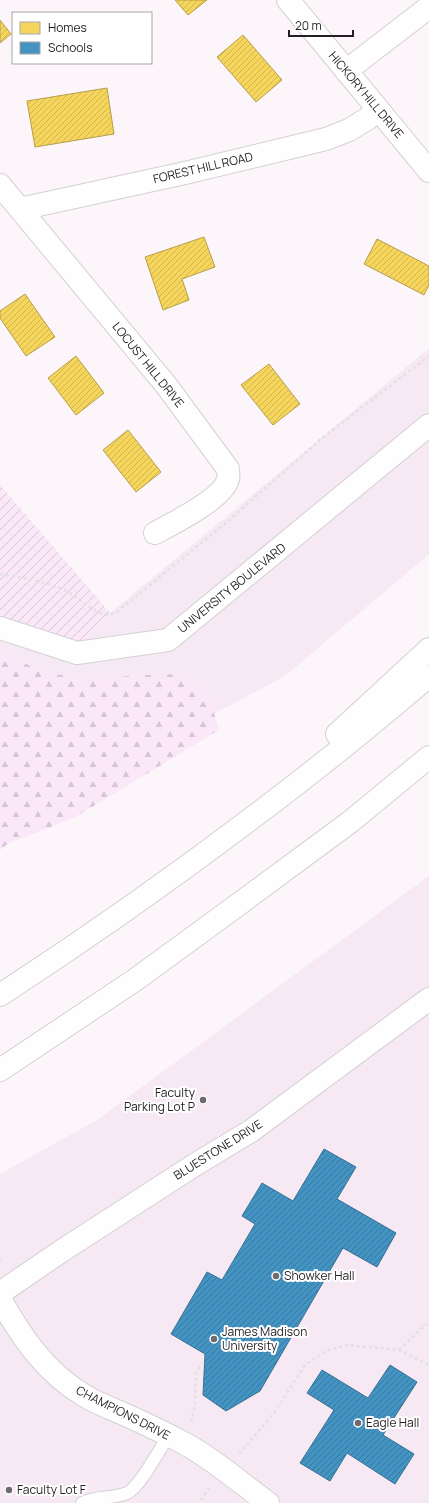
<svg xmlns="http://www.w3.org/2000/svg" width="429" height="1503" font-family="Manrope,sans-serif">
  <style>
    .built { fill: #f6e9f4 }
    .forest { fill: url(#forest-firs) }
    .garden { fill: url(#garden-furrows) }
    .homes { fill: url(#homes-hatch); stroke: #b79e4b }
    .schools { fill: url(#schools-hatch); stroke: #397093 }
    .lines { fill: none; stroke-linecap: round; stroke-linejoin: round }
    .lane-casing { stroke: #d4d0d3; stroke-width: 14 }
    .street-casing { stroke: #d4d0d3; stroke-width: 24 }
    .secondary-casing { stroke: #d4d0d3; stroke-width: 24 }
    .highway-casing { stroke: #d4d0d3; stroke-width: 24 }
    .path { stroke: #e2e0e2; stroke-width: 2.5; stroke-dasharray: 3 3; stroke-linecap: butt }
    .lane { stroke: #fffefe; stroke-width: 12 }
    .street { stroke: #fffefe; stroke-width: 22 }
    .secondary { stroke: #fffefe; stroke-width: 22 }
    .highway { stroke: #fffefe; stroke-width: 22 }
    .poi-dot { fill: #6f6a6e; stroke: #fff; stroke-width: 1.5 }
    .labels { text-anchor: middle; stroke-width: 4; stroke-linejoin: round; paint-order: stroke }
    .street-label { font-size: 12px; fill: #231e22; stroke: #fff }
    .poi-label { font-size: 12px; fill: #231e22; stroke: #fff; text-anchor: start }
  </style>
  <defs>
    <pattern id="forest-firs" width="22" height="20" patternUnits="userSpaceOnUse"><rect width="22" height="20" fill="#fae8f8"/><path d="M5 1l3.5 6h-7zM16 11l3.5 6h-7z" fill="#d6c7d4"/></pattern>
    <pattern id="garden-furrows" width="10" height="10" patternUnits="userSpaceOnUse"><rect width="10" height="10" fill="#fae8f8"/><path d="M-1 1l2-2M0 10L10 0M9 11l2-2" fill="none" stroke="#d6c7d4"/></pattern>
    <pattern id="homes-hatch" width="6" height="6" patternUnits="userSpaceOnUse"><rect width="6" height="6" fill="#f6d55c"/><path d="M-1 1l2-2M0 6l6-6M5 7l2-2" fill="none" stroke="#d3b650"/></pattern>
    <pattern id="schools-hatch" width="6" height="6" patternUnits="userSpaceOnUse"><rect width="6" height="6" fill="#4393c3"/><path d="M-1 1l2-2M0 6l6-6M5 7l2-2" fill="none" stroke="#38779e"/></pattern>
  </defs>
  <rect width="100%" height="100%" fill="#fcf6fb"/>
  <g class="built">
    <polygon points="429,348 429,554 285,676 0,828 0,485 110,613"/>
    <polygon points="429,876 429,1503 0,1503 0,1174 97,1120"/>
  </g>
  <polygon class="forest" points="0,652 35,668 80,680 141,675 186,674 208,693 219,730 72,819 9,843 0,850"/>
  <polygon class="garden" points="0,485 110,613 77,653 0,628"/>
  <g class="homes">
    <polygon points="175,0 207,0 188,15"/>
    <polygon points="0,20 11,34 0,43"/>
    <polygon points="243,35 282,80 256,102 217,57"/>
    <polygon points="107,88 114,134 35,147 27,101"/>
    <polygon points="204,237 215,267 182,279 189,300 163,310 145,257"/>
    <polygon points="377,239 429,266 429,285 424,295 364,264"/>
    <polygon points="25,294 55,337 26,356 0,318 0,311"/>
    <polygon points="76,356 104,393 76,415 48,378"/>
    <polygon points="269,364 300,404 273,425 241,385"/>
    <polygon points="128,430 161,472 136,492 103,450"/>
  </g>
  <g class="schools">
    <polygon points="324,1149 356,1167 337,1199 396,1233 377,1267 343,1248 260,1391 226,1411 203,1395 205,1354 171,1334 207,1272 222,1280 255,1224 242,1216 262,1183 293,1201"/>
    <polygon points="390,1365 417,1382 383,1435 414,1454 395,1484 347,1453 330,1481 300,1463 334,1410 307,1393 322,1370 368,1398"/>
  </g>
  <g class="lines">
    <g class="lane-casing">
      <path id="lane" d="M82 1503C95 1496 113 1499 127 1493 140 1487 160 1449 168 1436"/>
    </g>
    <g class="street-casing">
      <g id="street">
        <polyline points="288,0 429,171"/>
        <polyline points="346,71 429,7"/>
        <path d="M0 185 166 385 228 469C228 472 229 476 228 479 224 498 172 524 155 533"/>
        <polyline points="20,209 185,173 326,139 349,130 367,119 378,109"/>
        <path d="M0 1299C22 1338 46 1373 85 1396 98 1404 113 1409 126 1415 148 1425 169 1435 189 1446 217 1462 242 1484 268 1503"/>
      </g>
    </g>
    <g class="secondary-casing">
      <g id="secondary">
        <polyline points="0,628 77,653 168,640 429,425"/>
        <polyline points="0,1293 60,1252 196,1164 251,1131 429,999"/>
      </g>
    </g>
    <g class="highway-casing">
      <g id="highway">
        <polyline points="337,734 429,649"/>
        <path d="M0 995C111 923 218 846 322 764 358 736 393 706 429 676"/>
        <polyline points="0,1070 135,980 239,904 350,822 429,757"/>
      </g>
    </g>
    <g class="path">
      <path d="M0 574C24 578 50 582 72 594 82 600 92 611 103 614 109 615 113 614 118 611L227 522 322 438 429 356"/>
      <polyline points="0,1261 1,1260"/>
      <polyline points="399,1350 423,1327 429,1323"/>
      <polyline points="191,1422 195,1405 196,1373 202,1363"/>
      <polyline points="239,1454 274,1413 305,1365 328,1350 348,1345 399,1350 429,1365"/>
      <polyline points="201,1500 210,1486"/>
    </g>
    <use href="#lane" class="lane"/>
    <use href="#street" class="street"/>
    <use href="#secondary" class="secondary"/>
    <use href="#highway" class="highway"/>
  </g>
  <g class="poi-dot">
    <circle cx="203" cy="1100" r="4"/>
    <circle cx="276" cy="1276" r="4"/>
    <circle cx="214" cy="1339" r="4"/>
    <circle cx="358" cy="1423" r="4"/>
    <circle cx="9" cy="1490" r="4"/>
  </g>
  <g class="labels">
    <g class="street-label">
      <text transform="translate(366 95) rotate(50)" y="4">HICKORY HILL DRIVE</text>
      <text transform="translate(203 168) rotate(-13)" y="4">FOREST HILL ROAD</text>
      <text transform="translate(148 365) rotate(51)" y="4">LOCUST HILL DRIVE</text>
      <text transform="translate(232 588) rotate(-39)" y="4">UNIVERSITY BOULEVARD</text>
      <text transform="translate(218 1150) rotate(-32)" y="4">BLUESTONE DRIVE</text>
      <text transform="translate(123 1413) rotate(27)" y="4">CHAMPIONS DRIVE</text>
    </g>
    <g class="poi-label">
      <text x="195" y="1097" text-anchor="end">Faculty<tspan x="195" dy="14">Parking Lot P</tspan></text>
      <text x="284" y="1280">Showker Hall</text>
      <text x="222" y="1336">James Madison<tspan x="222" dy="14">University</tspan></text>
      <text x="366" y="1427">Eagle Hall</text>
      <text x="17" y="1494">Faculty Lot F</text>
    </g>
  </g>
  <rect x="12" y="12" width="140" height="52" fill="#ffffff" stroke="#a7a5a7"/>
  <rect x="20" y="22" width="20" height="12" fill="#f6d55c" stroke="#a7a5a7"/>
  <text x="48" y="32" font-size="12" fill="#231e22">Homes</text>
  <rect x="20" y="42" width="20" height="12" fill="#4393c3" stroke="#a7a5a7"/>
  <text x="48" y="52" font-size="12" fill="#231e22">Schools</text>
  <path d="M289 30v6h64v-6" fill="none" stroke="#231e22" stroke-width="2"/>
  <text x="295" y="30" font-size="12" fill="#231e22" stroke="#ffffff" stroke-width="3" paint-order="stroke">20 m</text>
</svg>
